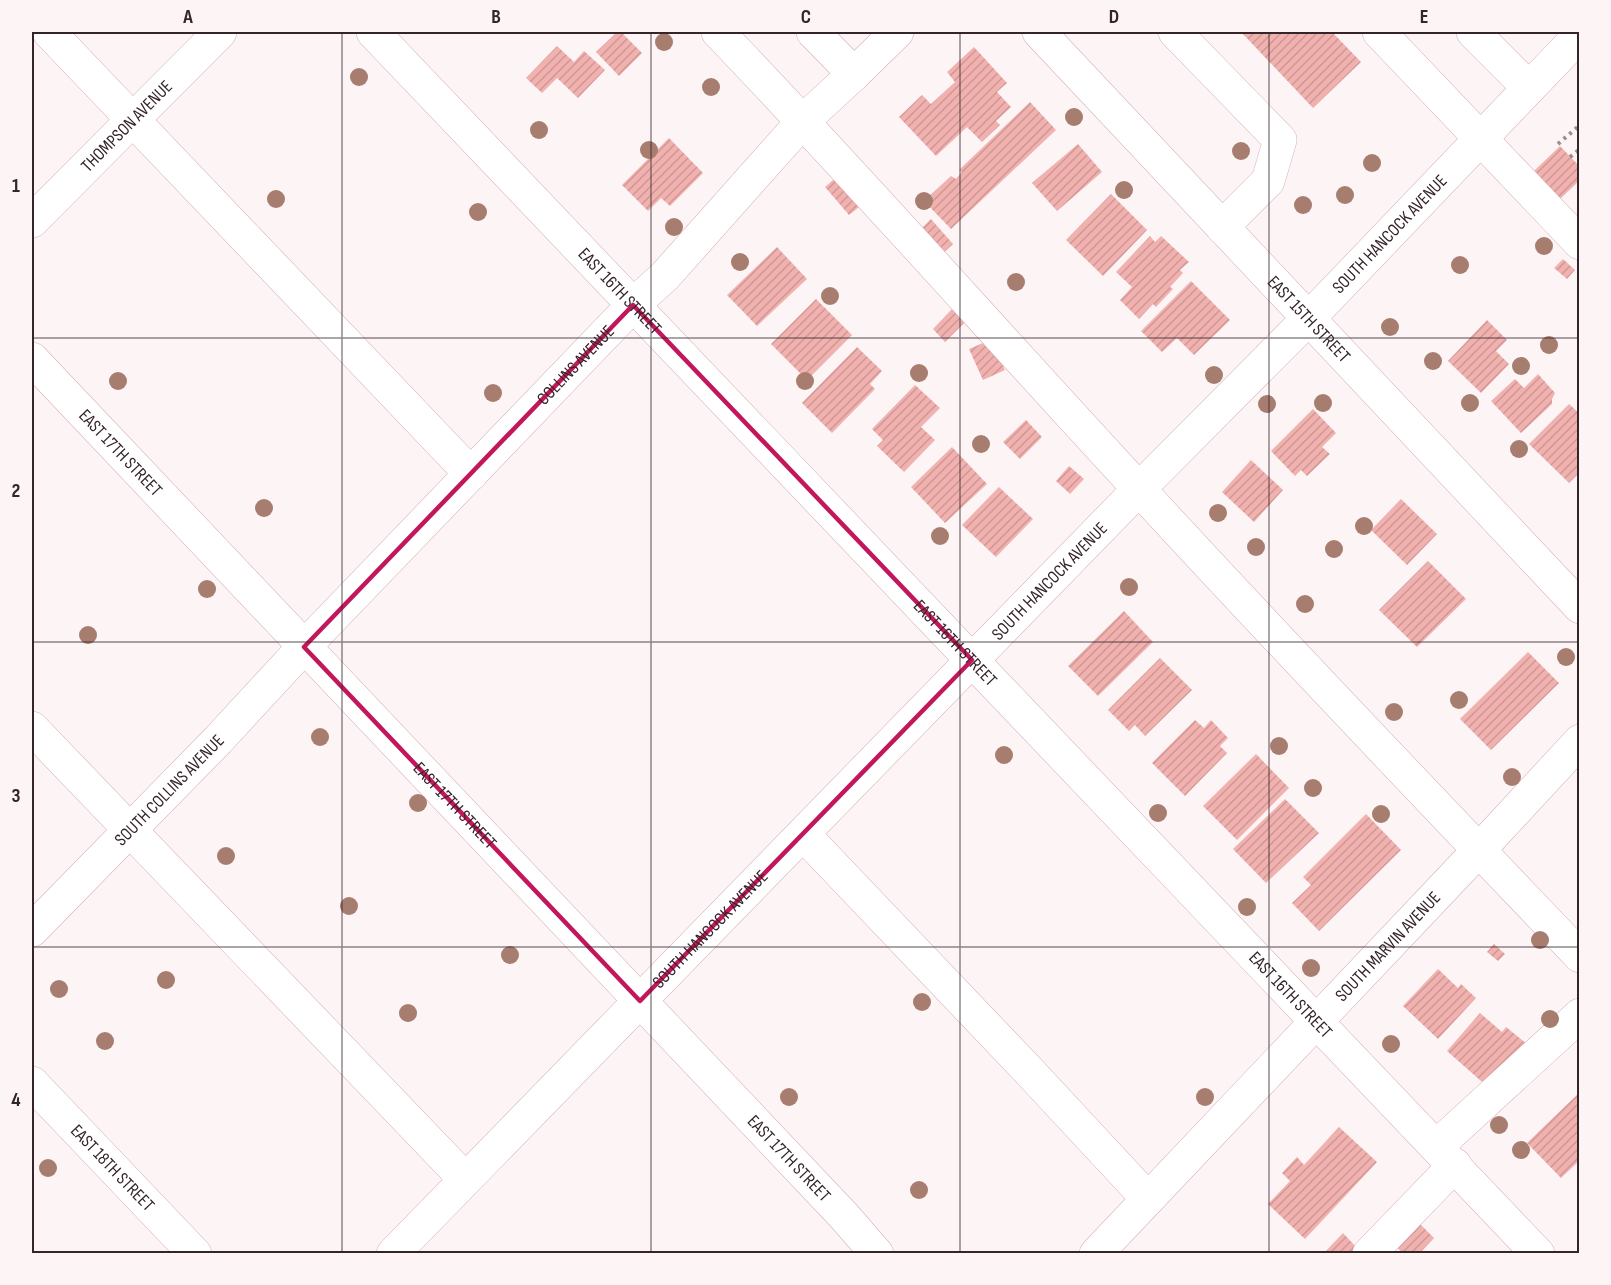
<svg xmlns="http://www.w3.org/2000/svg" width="1611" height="1285" font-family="'Sofia Sans Condensed',sans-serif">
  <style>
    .building { fill: url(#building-hatch) }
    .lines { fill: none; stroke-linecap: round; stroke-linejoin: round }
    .minor-casing { stroke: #d5adb7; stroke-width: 34 }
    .path { stroke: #9a8d90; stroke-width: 4; stroke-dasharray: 3 4.5; stroke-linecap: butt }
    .minor { stroke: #fff; stroke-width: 33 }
    .tree { fill: #a77d6f }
    .marked { fill: none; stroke: #c2185b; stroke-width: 4.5; stroke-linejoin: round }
    .grid { fill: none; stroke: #352529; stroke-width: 1.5; stroke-opacity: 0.55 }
    .labels { text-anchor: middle; stroke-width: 5; stroke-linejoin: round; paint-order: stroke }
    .street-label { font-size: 18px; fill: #352529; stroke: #fdf4f6 }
    .neatline { fill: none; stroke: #352529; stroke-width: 2 }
    .grid-label { font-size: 20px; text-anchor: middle; font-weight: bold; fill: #352529 }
  </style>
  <defs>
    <pattern id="building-hatch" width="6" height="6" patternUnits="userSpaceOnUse" patternTransform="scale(1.5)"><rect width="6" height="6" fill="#f1b1ae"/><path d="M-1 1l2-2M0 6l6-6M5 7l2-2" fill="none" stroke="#cf9896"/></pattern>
  </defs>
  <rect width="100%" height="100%" fill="#fdf4f6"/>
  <g class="building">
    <polygon points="617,32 621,32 642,53 619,76 596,52"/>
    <polygon points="1243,32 1332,32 1361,62 1313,108 1242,33"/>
    <polygon points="557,46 574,62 584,51 605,70 578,98 557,78 542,93 526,78"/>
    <polygon points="974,47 1007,83 997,92 1011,107 996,121 1000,125 982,142 967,127 936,156 899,117 922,95 931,104 955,82 947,72"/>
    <polygon points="1030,102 1056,130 951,229 924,201 951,176 956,179 962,172 959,170"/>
    <polygon points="669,138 703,173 670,206 661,198 648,211 622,185"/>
    <polygon points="1078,144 1102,172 1057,211 1032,183"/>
    <polygon points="1560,146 1580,167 1580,180 1560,199 1534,171"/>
    <polygon points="839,175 863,204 849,215 825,187"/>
    <polygon points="1111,194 1147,230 1103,276 1066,240"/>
    <polygon points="931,219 953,244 936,260 914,236"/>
    <polygon points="1150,236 1155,242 1161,236 1189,262 1180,270 1183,273 1170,287 1173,289 1156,307 1153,304 1139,319 1120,300 1132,287 1116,272"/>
    <polygon points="777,247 807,279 757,326 727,295"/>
    <polygon points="1563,259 1575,270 1567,279 1554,268"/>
    <polygon points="1191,281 1230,320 1194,355 1177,338 1162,352 1141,331"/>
    <polygon points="816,299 852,335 807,380 771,344"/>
    <polygon points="953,308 966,321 945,342 933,329"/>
    <polygon points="1487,320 1507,340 1496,351 1509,364 1481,393 1448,361"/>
    <polygon points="990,340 1005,370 983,380 969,349"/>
    <polygon points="857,347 882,371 870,384 875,389 832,433 802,403"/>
    <polygon points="1538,374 1555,393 1552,399 1552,404 1521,433 1491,401 1515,379 1524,388"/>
    <polygon points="915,385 940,408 921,427 935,440 904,472 877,446 883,440 872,429"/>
    <polygon points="1569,404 1580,414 1580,472 1569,483 1529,444"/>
    <polygon points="1313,409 1336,433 1322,447 1330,454 1307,476 1301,470 1295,476 1271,451"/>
    <polygon points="1026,420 1042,437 1020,459 1003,442"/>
    <polygon points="952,447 987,484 945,523 911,487"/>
    <polygon points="1251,460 1283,490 1254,522 1222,492"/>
    <polygon points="1069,466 1084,479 1070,494 1056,481"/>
    <polygon points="999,487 1033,519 996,557 962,525"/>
    <polygon points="1401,499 1437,534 1407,565 1371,530"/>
    <polygon points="1428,561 1466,599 1417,647 1379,610"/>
    <polygon points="1124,611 1153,642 1098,696 1068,666"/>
    <polygon points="1528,652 1559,683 1491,750 1460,719"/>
    <polygon points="1160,658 1192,690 1145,736 1135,725 1129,731 1108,710"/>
    <polygon points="1195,720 1204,728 1211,720 1228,738 1220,746 1227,753 1185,796 1152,763"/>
    <polygon points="1256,754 1289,788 1237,840 1203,806"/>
    <polygon points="1285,799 1319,833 1266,883 1233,849"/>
    <polygon points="1366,814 1401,850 1319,931 1292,903 1311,885 1303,877"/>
    <polygon points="1494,944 1505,954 1498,961 1487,952"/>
    <polygon points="1438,969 1458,988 1461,984 1476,998 1438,1039 1403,1006"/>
    <polygon points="1480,1013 1502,1032 1506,1027 1528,1045 1490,1089 1447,1051"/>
    <polygon points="1580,1092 1580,1160 1561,1178 1527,1143"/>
    <polygon points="1339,1127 1377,1162 1305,1239 1268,1204 1290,1181 1282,1173 1297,1157 1304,1165"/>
    <polygon points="1416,1220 1434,1238 1419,1254 1403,1254 1393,1243"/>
    <polygon points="1343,1233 1359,1250 1356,1254 1323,1254"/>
  </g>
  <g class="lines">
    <g class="minor-casing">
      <g id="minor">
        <polyline points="49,32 471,474"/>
        <path id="s1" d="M373 32 1538 1254"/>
        <path d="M718 32C861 181 998 337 1139 489 1284 647 1432 801 1580 956"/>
        <polyline points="813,32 854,74"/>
        <path id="s2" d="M1039 32 1580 607"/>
        <polyline points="1175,32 1280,140 1268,181 1222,227"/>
        <polyline points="1379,32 1580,243"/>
        <polyline points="1473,32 1529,88"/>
        <path id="s3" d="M32 221 220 32"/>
        <path id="s4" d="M32 359 844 1216 877 1254"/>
        <polyline points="32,728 465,1179"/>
        <polyline points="803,834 1028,1070 1148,1199"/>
        <path id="s5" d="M32 930 218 740 304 647 633 305 665 276 803 121 854 74 897 32"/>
        <path id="s6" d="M32 1083 195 1254"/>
        <polyline points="1437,1146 1580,1015"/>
        <path id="s7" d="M393 1254 1139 489 1309 318 1580 35"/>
        <path id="s8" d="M1096 1254 1479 850 1580 741"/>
        <polyline points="1369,1254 1455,1165"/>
      </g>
    </g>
    <g class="path">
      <polyline points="1558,144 1580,125"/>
      <polyline points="1570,157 1580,149"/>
    </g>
    <use href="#minor" class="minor"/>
  </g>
  <g class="tree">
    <circle cx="664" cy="42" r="9"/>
    <circle cx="359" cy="77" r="9"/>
    <circle cx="711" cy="87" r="9"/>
    <circle cx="1074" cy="117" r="9"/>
    <circle cx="539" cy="130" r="9"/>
    <circle cx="649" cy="150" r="9"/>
    <circle cx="1241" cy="151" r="9"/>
    <circle cx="1372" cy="163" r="9"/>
    <circle cx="1124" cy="190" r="9"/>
    <circle cx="1345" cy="195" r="9"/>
    <circle cx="276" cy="199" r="9"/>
    <circle cx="924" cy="201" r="9"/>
    <circle cx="1303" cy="205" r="9"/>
    <circle cx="478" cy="212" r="9"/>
    <circle cx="674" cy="227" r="9"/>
    <circle cx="1544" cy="246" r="9"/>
    <circle cx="740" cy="262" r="9"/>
    <circle cx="1460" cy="265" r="9"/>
    <circle cx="1016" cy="282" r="9"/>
    <circle cx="830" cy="296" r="9"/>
    <circle cx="1390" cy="327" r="9"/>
    <circle cx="1549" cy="345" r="9"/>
    <circle cx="1433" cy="361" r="9"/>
    <circle cx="1521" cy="366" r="9"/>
    <circle cx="919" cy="373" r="9"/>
    <circle cx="1214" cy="375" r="9"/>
    <circle cx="118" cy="381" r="9"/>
    <circle cx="805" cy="381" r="9"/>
    <circle cx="493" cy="393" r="9"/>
    <circle cx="1323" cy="403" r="9"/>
    <circle cx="1470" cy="403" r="9"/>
    <circle cx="1267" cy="404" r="9"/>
    <circle cx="981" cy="444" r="9"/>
    <circle cx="1519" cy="449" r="9"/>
    <circle cx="264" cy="508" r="9"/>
    <circle cx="1218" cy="513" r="9"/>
    <circle cx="1364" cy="526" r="9"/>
    <circle cx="940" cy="536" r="9"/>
    <circle cx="1256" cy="547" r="9"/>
    <circle cx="1334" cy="549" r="9"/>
    <circle cx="1129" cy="587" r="9"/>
    <circle cx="207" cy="589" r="9"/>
    <circle cx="1305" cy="604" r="9"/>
    <circle cx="88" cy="635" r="9"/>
    <circle cx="1566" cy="657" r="9"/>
    <circle cx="1459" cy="700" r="9"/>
    <circle cx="1394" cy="712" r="9"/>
    <circle cx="320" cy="737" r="9"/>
    <circle cx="1279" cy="746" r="9"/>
    <circle cx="1004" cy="755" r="9"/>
    <circle cx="1512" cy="777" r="9"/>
    <circle cx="1313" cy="788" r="9"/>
    <circle cx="418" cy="803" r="9"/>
    <circle cx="1158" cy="813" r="9"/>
    <circle cx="1381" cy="814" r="9"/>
    <circle cx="226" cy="856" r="9"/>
    <circle cx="349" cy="906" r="9"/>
    <circle cx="1247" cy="907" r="9"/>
    <circle cx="1540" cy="940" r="9"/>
    <circle cx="510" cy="955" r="9"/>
    <circle cx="1311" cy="968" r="9"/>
    <circle cx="166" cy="980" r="9"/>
    <circle cx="59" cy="989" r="9"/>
    <circle cx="922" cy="1002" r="9"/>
    <circle cx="408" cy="1013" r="9"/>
    <circle cx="1550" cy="1019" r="9"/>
    <circle cx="105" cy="1041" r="9"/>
    <circle cx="1391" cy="1044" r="9"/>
    <circle cx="789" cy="1097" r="9"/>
    <circle cx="1205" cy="1097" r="9"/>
    <circle cx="1499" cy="1125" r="9"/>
    <circle cx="1521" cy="1150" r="9"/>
    <circle cx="48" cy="1168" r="9"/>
    <circle cx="919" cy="1190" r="9"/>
  </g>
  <path class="marked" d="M633 305 972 660 640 1001 304 647Z"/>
  <path class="grid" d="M342 32V1254M651 32V1254M960 32V1254M1269 32V1254M32 338H1580M32 642H1580M32 947H1580"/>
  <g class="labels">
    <g class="street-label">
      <text dy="6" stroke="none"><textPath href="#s3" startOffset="134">THOMPSON AVENUE</textPath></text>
      <text dy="6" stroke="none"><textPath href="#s7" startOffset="1426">SOUTH HANCOCK AVENUE</textPath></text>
      <text dy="6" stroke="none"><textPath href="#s1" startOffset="358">EAST 16TH STREET</textPath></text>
      <text dy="6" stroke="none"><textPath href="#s2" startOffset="394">EAST 15TH STREET</textPath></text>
      <text dy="6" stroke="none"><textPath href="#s5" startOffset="784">COLLINS AVENUE</textPath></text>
      <text dy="6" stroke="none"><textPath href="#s4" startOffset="129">EAST 17TH STREET</textPath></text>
      <text dy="6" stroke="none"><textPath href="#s7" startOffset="940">SOUTH HANCOCK AVENUE</textPath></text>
      <text dy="6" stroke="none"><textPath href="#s1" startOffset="844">EAST 16TH STREET</textPath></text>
      <text dy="6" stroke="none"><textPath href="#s5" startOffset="196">SOUTH COLLINS AVENUE</textPath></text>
      <text dy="6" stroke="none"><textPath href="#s4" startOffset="615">EAST 17TH STREET</textPath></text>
      <text dy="6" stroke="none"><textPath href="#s7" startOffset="454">SOUTH HANCOCK AVENUE</textPath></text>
      <text dy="6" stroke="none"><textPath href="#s8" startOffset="424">SOUTH MARVIN AVENUE</textPath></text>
      <text dy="6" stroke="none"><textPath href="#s1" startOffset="1330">EAST 16TH STREET</textPath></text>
      <text dy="6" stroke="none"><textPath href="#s4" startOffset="1101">EAST 17TH STREET</textPath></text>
      <text dy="6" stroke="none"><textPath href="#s6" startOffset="117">EAST 18TH STREET</textPath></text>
    </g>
  </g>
  <rect width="1611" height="1285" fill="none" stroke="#fdf4f6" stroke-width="66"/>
  <rect x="33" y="33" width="1545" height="1219" class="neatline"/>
  <g class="grid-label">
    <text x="188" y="23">A</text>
    <text x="496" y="23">B</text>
    <text x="806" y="23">C</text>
    <text x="1114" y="23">D</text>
    <text x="1424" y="23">E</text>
    <text x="16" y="192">1</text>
    <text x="16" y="497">2</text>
    <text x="16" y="802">3</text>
    <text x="16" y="1106">4</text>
  </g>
</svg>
